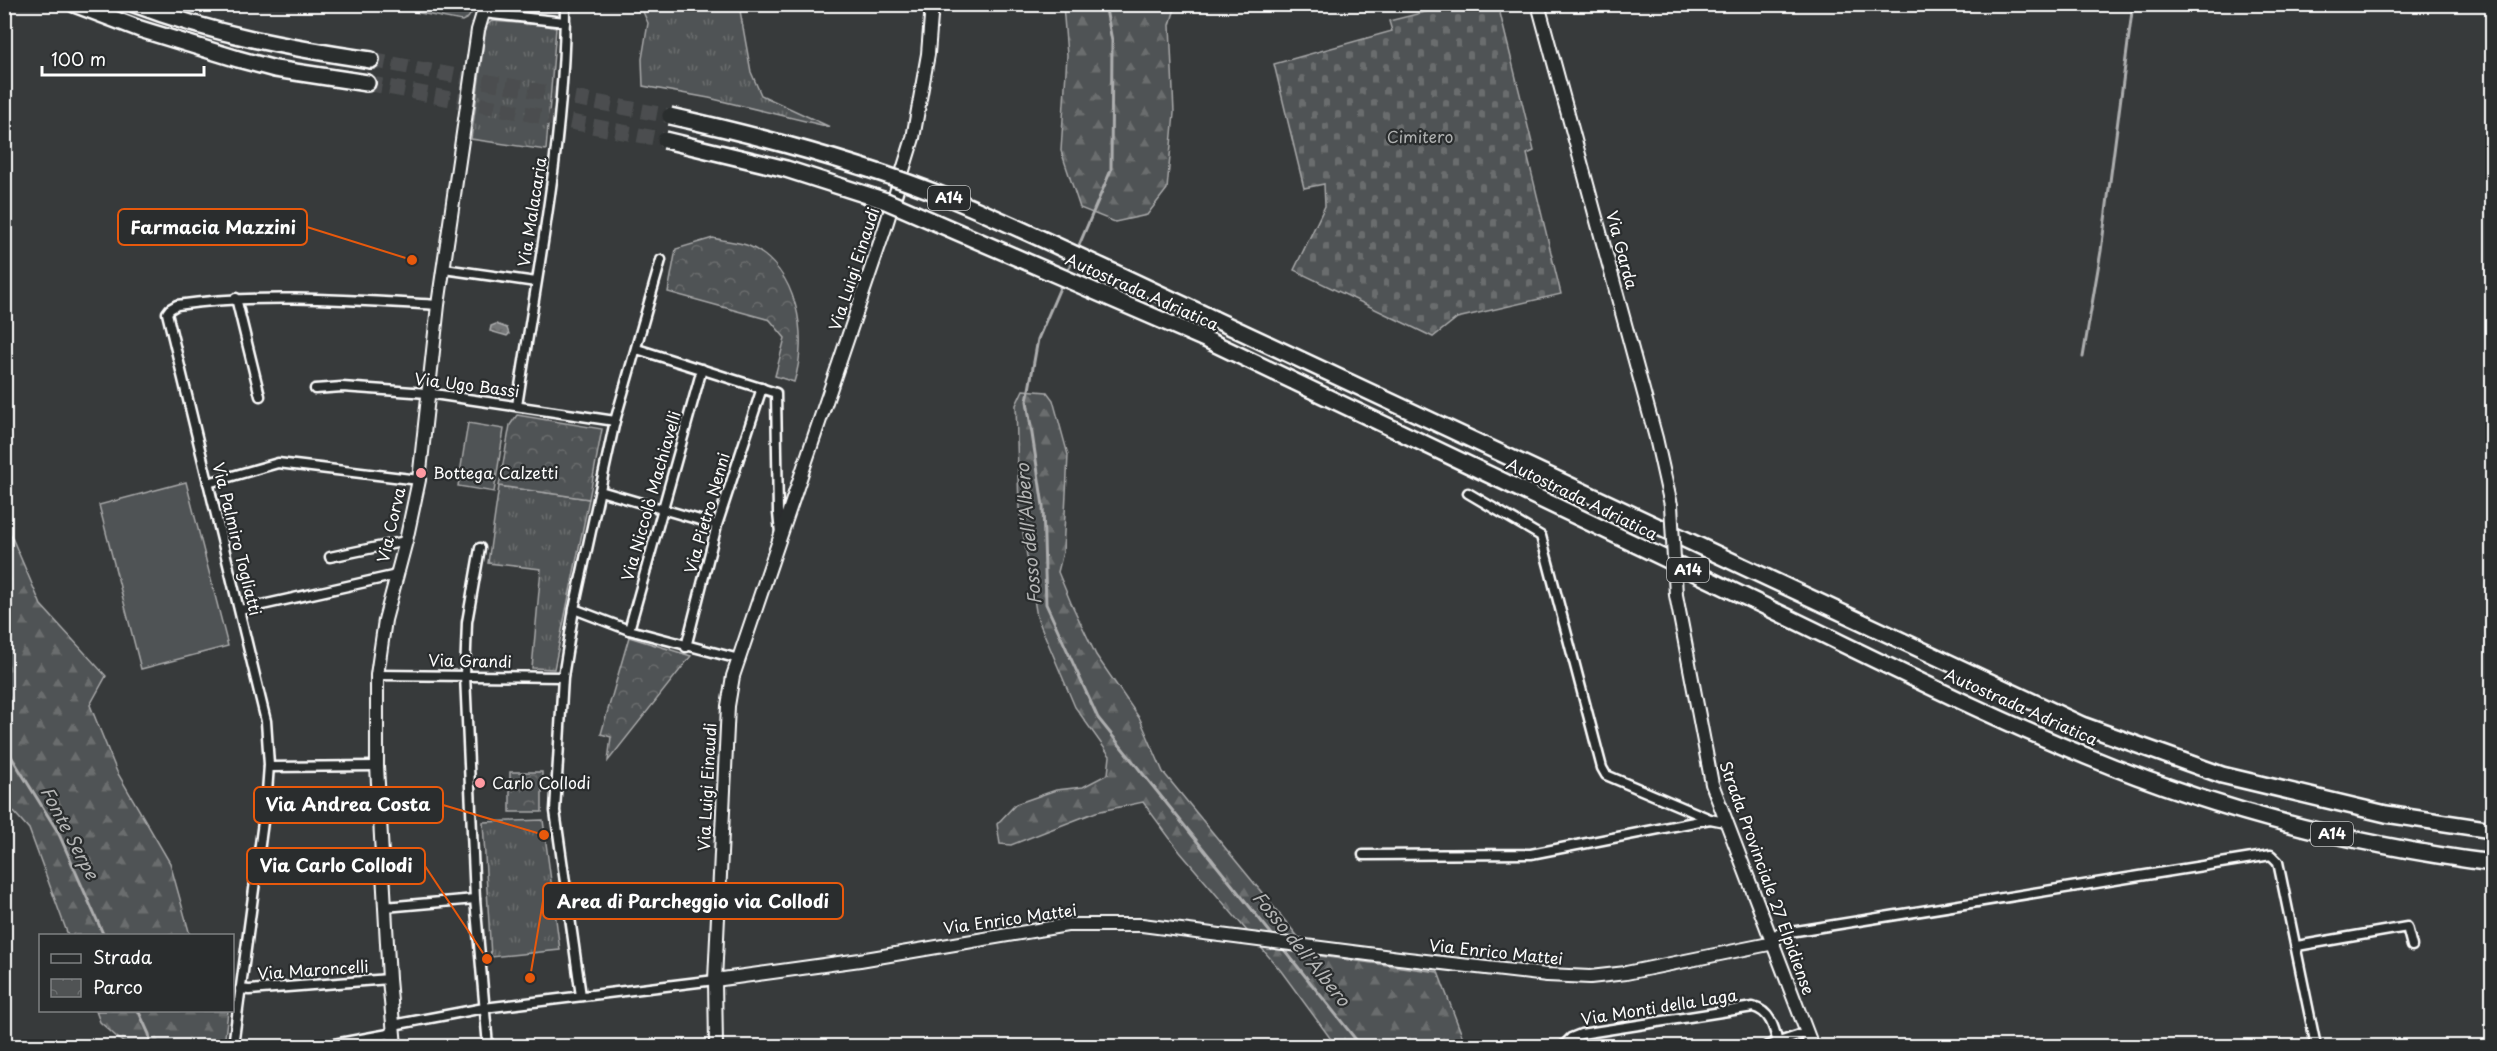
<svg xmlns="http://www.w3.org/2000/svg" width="2497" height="1051" font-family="'Playpen Sans',sans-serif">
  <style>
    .grass { fill: url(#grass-tufts); stroke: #a8a9aa; stroke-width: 1.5 }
    .forest { fill: url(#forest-firs); stroke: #a8a9aa; stroke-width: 1.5 }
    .cemetery { fill: url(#cemetery-stones); stroke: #a8a9aa; stroke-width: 1.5 }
    .park { fill: url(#park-crowns); stroke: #a8a9aa; stroke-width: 1.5 }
    .pitch { fill: #505354; stroke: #a8a9aa; stroke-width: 1.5 }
    .water { fill: url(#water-ripples); stroke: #adaeaf; stroke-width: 1.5 }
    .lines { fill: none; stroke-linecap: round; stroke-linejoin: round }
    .stream { stroke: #adaeaf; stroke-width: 3 }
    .highway-tunnel { stroke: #4b4e4f; stroke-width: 15; stroke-dasharray: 15 8; stroke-linecap: butt }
    .street-casing { stroke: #fff; stroke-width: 13 }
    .secondary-casing { stroke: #fff; stroke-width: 16 }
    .highway-casing { stroke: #fff; stroke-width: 20 }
    .street { stroke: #2a2d2e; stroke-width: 8 }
    .secondary { stroke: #2a2d2e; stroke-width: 12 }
    .highway { stroke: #2a2d2e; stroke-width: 15 }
    .secondary-bridge-casing { stroke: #fff; stroke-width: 16; stroke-linecap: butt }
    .highway-bridge-casing { stroke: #fff; stroke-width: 20; stroke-linecap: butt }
    .secondary-bridge { stroke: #2a2d2e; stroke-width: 12 }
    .highway-bridge { stroke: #2a2d2e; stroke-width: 15 }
    .poi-dot { fill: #ff9aa2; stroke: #2a2d2e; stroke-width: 2 }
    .labels { text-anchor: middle; stroke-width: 4.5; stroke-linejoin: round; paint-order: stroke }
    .shield { fill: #2a2d2e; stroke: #bfc0c0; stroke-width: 1.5 }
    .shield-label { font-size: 15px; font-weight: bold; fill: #fff }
    .park-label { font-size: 16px; fill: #b0b2b2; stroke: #2a2d2e }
    .street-label { font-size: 16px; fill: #fff; stroke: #2a2d2e }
    .poi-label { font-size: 16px; fill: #fff; stroke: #2a2d2e; text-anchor: start }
    .water-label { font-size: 18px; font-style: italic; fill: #b4b5b5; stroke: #2a2d2e }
    .leader { fill: none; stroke: #e8590c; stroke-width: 2 }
    .callout-dot { fill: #e8590c; stroke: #2a2d2e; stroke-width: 2 }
    .callout { fill: #2a2d2e; stroke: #e8590c; stroke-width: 2 }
    .callout-label { font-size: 18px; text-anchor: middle; font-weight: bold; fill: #fff }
  </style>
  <defs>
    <pattern id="grass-tufts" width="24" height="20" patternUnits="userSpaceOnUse" patternTransform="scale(1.5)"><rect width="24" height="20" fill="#505354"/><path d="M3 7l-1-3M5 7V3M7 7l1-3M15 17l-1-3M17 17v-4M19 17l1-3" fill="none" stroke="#6a6d6e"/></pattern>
    <pattern id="forest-firs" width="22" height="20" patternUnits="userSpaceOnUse" patternTransform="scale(1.5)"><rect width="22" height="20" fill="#505354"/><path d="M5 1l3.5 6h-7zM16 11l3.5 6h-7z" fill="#6a6d6e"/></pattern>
    <pattern id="cemetery-stones" width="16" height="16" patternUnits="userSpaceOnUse" patternTransform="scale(1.5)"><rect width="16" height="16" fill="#505354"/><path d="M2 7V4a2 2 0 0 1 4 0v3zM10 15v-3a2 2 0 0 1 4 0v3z" fill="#6a6d6e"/></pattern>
    <pattern id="park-crowns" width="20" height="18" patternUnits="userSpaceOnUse" patternTransform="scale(1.5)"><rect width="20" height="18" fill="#505354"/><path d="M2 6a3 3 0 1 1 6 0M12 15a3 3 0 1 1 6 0" fill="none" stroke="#6a6d6e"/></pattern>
    <pattern id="water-ripples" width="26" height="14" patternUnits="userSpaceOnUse" patternTransform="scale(1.5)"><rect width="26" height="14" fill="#767879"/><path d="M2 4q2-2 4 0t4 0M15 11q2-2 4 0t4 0" fill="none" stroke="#616262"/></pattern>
  </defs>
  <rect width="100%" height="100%" fill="#373a3b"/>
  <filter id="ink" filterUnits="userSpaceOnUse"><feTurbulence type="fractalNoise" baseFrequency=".0167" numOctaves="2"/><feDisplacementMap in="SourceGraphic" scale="12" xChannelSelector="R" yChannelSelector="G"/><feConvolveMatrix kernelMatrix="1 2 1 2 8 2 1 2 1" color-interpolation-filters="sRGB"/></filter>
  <g filter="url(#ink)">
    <g class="grass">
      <polygon points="412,5 412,4 477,5 468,18 462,21 378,5 410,7"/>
      <polygon points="640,5 739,5 751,72 761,95 830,127 709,98 643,86 642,59 648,23"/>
      <polygon points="492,21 544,25 556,28 546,150 471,139 486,26"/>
      <polygon points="499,486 589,499 554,669 532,668 541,569 488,563"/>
      <polygon points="543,820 560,950 491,957 483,822"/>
    </g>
    <g class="forest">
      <polygon points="1063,5 1176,5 1170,25 1174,113 1167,189 1147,215 1115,222 1080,208 1061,151 1067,55"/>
      <polygon points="1023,390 1047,392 1053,400 1068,455 1063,552 1058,572 1071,603 1096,655 1140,719 1163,772 1313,955 1438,972 1463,1038 1464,1046 1336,1046 1281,971 1180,852 1143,802 1096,812 1011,845 1000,844 997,824 1016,804 1056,790 1083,787 1108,774 1110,756 1075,707 1037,617 1019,508 1016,405"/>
      <polygon points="4,526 7,526 41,605 106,676 90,705 117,772 170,863 190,935 68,935 29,829 5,802"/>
      <polygon points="96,1011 228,1011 224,1046 127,1046 100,1022"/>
    </g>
    <polygon class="cemetery" points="1453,5 1498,5 1534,151 1527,154 1561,294 1457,318 1433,337 1294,270 1325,206 1324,184 1304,188 1274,64 1392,31 1389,21"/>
    <g class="park">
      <path d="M713 238C724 241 739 242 749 246 798 268 809 337 794 382L775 376 785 338 770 320 668 292 676 249Z"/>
      <polygon points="517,415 602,429 589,499 499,486 510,425"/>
      <polygon points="629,637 691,656 608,761 611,737 601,734"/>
      <rect x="510" y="772" width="32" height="40"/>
    </g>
    <g class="pitch">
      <polygon points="468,423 504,429 494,492 458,486"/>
      <polygon points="186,482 228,646 141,669 99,505"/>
    </g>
    <polygon class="water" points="496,324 507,328 509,334 507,336 490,331 491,326"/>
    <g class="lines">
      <g class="stream">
        <polyline points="1077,250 1111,170 1112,41 1105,4"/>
        <polyline points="1066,275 1073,259"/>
        <polyline points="1062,283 1038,339 1027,401 1043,506 1046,604 1098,718 1274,937"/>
        <polyline points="2083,357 2101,251 2133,4"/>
        <polyline points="4,745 58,832 104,936"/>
        <polyline points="1282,947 1361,1046"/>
        <polyline points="138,1010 149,1034 151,1046"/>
      </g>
      <g class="highway-tunnel">
        <polyline points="371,60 670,116"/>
        <polyline points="367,83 665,140"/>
      </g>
      <g class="street-casing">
        <g id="street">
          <polyline points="483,13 565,22"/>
          <polyline points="444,269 536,282"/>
          <polyline points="236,298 260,396"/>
          <polyline points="637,349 776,393 778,513 780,533"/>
          <polyline points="315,389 342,387 427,393 615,421"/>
          <path d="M517 406C537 273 565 140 565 4"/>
          <polyline points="208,483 278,463 419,480"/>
          <polyline points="600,491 717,525"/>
          <polyline points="1468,493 1541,536 1602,768 1606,775 1710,819 1725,822"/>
          <polyline points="480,548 467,622 465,675 475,899 488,1046"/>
          <polyline points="330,557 406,541"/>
          <polyline points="574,609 629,630 739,659"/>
          <polyline points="240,610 397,575"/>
          <polyline points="629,630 702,369"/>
          <polyline points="686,647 717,525 762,388"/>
          <polyline points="377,675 563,677"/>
          <polyline points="269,767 377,766"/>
          <polyline points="1363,855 1531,854 1710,819"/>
          <polyline points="385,907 475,899"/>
          <polyline points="1771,935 2271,855 2278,862 2316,1046"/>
          <polyline points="2297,946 2407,927 2412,946"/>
          <polyline points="240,989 249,990 389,979"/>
          <polyline points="581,996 555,811 563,677 574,609 615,421 661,260"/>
          <polyline points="393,1025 484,1008 715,980"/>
          <path d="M233 1046 267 792 269 765 266 721 167 313 170 309 177 305C264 293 351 300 438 305"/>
          <polyline points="323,1046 394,1033"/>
          <path d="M1563 1046 1571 1038 1581 1034 1753 1007C1770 1011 1774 1027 1778 1043"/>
          <polyline points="1767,1046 1806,1033"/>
        </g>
      </g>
      <g class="secondary-casing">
        <g id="secondary">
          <polyline points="1538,4 1656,438 1671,505"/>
          <polyline points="1676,595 1712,784 1812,1046"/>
          <polyline points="715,980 860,960 1067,925 1142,925 1399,958 1547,975 1590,977 1626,973 1774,943"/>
          <polyline points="395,1046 389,979 377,766 377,675 385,620 406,541 419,480 438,305 478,30 486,4"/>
          <polyline points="716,1046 715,980 728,706 733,676 885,228 913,138 928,54 932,4"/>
        </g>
      </g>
      <g class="highway-casing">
        <g id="highway">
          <polyline points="74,4 140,29 238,59 275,69 367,83"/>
          <path d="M134 4C213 34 289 48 371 60"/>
          <polyline points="1214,319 2082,725 2222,775 2386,814 2492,830"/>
          <path d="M1205 339C1388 427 1572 514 1756 602 1865 654 1974 710 2086 756 2216 810 2354 845 2492 863"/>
        </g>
      </g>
      <use href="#street" class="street"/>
      <use href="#secondary" class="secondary"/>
      <use href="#highway" class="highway"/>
      <g class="secondary-bridge-casing">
        <polyline id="secondary-bridge" points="1671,505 1676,595"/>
      </g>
      <g class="highway-bridge-casing">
        <g id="highway-bridge">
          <path d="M670 116C764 137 859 162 949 198 1038 235 1126 279 1214 319"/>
          <polyline points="665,140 786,169 886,201 1205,339"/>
        </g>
      </g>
      <use href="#secondary-bridge" class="secondary-bridge"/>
      <use href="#highway-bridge" class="highway-bridge"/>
    </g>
  </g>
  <g class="poi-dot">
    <circle cx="421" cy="473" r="6"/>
    <circle cx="480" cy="783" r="6"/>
  </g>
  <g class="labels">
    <g class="shield">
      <rect x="928" y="186" width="42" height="24" rx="4.5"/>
      <rect x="1667" y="558" width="42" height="24" rx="4.5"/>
      <rect x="2311" y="822" width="42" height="24" rx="4.5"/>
    </g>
    <g class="shield-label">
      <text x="949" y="203">A14</text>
      <text x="1688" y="575">A14</text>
      <text x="2332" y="839">A14</text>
    </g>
    <g class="park-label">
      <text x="1420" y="143">Cimitero</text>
    </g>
    <g class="street-label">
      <text transform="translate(532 212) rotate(-81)" y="6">Via Malacaria</text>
      <text transform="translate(1622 250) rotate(75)" y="6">Via Garda</text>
      <text transform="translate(854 269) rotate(-72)" y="6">Via Luigi Einaudi</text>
      <text transform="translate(1142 292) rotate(24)" y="6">Autostrada Adriatica</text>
      <text transform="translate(467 385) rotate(7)" y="6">Via Ugo Bassi</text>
      <text transform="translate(651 496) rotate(-74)" y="6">Via Niccolò Machiavelli</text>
      <text transform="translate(1582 499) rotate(26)" y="6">Autostrada Adriatica</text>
      <text transform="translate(707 513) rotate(-74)" y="6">Via Pietro Nenni</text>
      <text transform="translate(391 525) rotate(-77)" y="6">Via Corva</text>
      <text transform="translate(237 539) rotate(76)" y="6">Via Palmiro Togliatti</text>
      <text transform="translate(470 661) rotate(1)" y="6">Via Grandi</text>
      <text transform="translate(2021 707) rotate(24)" y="6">Autostrada Adriatica</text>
      <text transform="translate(707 787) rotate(-87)" y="6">Via Luigi Einaudi</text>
      <text transform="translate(1767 878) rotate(70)" y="6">Strada Provinciale 27 Elpidiense</text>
      <text transform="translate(1010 919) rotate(-8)" y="6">Via Enrico Mattei</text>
      <text transform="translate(1496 952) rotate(6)" y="6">Via Enrico Mattei</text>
      <text transform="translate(313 970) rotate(-4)" y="6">Via Maroncelli</text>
      <text transform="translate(1659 1007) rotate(-9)" y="6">Via Monti della Laga</text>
    </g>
    <g class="poi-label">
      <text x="433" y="479">Bottega Calzetti</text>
      <text x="492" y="789">Carlo Collodi</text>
    </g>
    <g class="water-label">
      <text transform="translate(1029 534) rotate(-95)" y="6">Fosso dell'Albero</text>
      <text transform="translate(69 833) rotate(62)" y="6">Fonte Serpe</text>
      <text transform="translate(1301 949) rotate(51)" y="6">Fosso dell'Albero</text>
    </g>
  </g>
  <path class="leader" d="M412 260L307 227M544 835L443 805M487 959L425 866M530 978L543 901"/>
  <g class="callout-dot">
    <circle cx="412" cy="260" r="6"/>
    <circle cx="544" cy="835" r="6"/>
    <circle cx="487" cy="959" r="6"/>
    <circle cx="530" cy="978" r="6"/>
  </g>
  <g class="callout">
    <rect x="118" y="209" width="189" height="36" rx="6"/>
    <rect x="254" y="787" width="189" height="36" rx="6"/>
    <rect x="247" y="848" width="178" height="36" rx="6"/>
    <rect x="543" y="883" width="300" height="36" rx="6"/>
  </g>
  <g class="callout-label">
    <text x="213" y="234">Farmacia Mazzini</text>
    <text x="348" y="811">Via Andrea Costa</text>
    <text x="336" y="872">Via Carlo Collodi</text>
    <text x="693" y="908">Area di Parcheggio via Collodi</text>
  </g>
  <rect width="2497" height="1051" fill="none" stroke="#2a2d2e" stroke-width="24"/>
  <rect x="12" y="12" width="2473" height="1027" fill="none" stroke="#fff" stroke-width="2" filter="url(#ink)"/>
  <rect x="39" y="934" width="195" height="78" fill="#2a2d2e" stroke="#7f8182" stroke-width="1.5"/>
  <rect x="51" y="954" width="30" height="9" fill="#2a2d2e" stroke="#7f8182" stroke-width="1.5"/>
  <text x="93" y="964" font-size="18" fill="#ffffff">Strada</text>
  <rect x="51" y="979" width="30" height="18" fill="url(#park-crowns)" stroke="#7f8182" stroke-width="1.5"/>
  <text x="93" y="994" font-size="18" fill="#ffffff">Parco</text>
  <path d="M42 66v9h162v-9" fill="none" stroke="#ffffff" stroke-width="3"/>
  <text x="51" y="66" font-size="18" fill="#ffffff" stroke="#2a2d2e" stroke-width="4.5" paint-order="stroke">100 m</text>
</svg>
